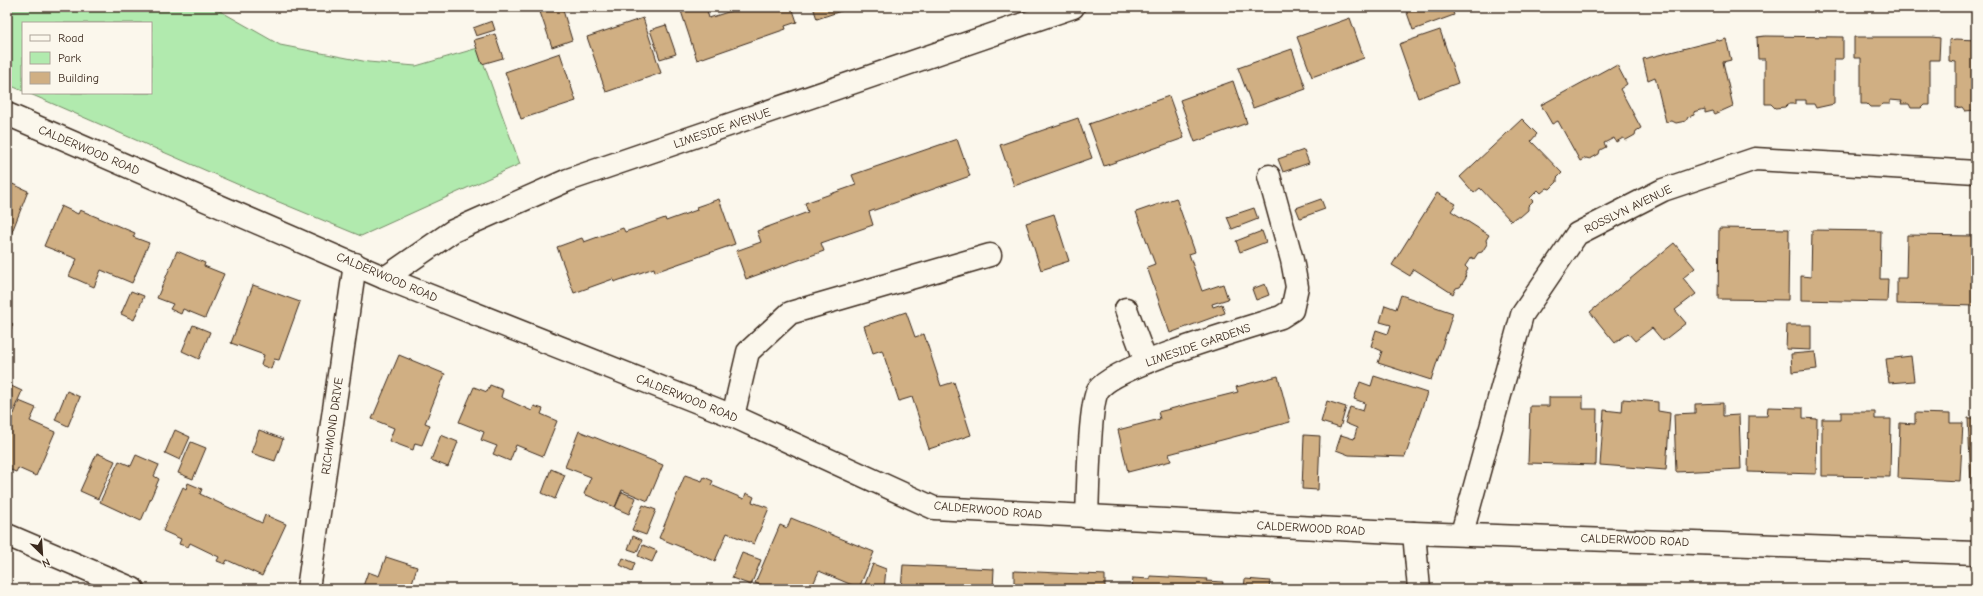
<svg xmlns="http://www.w3.org/2000/svg" width="1983" height="596" font-family="'Comic Neue',sans-serif">
  <style>
    .green { fill: #b1eaae; stroke: #768a66 }
    .building { fill: #d0af83; stroke: #3b2a1e }
    .lines { fill: none; stroke-linecap: round; stroke-linejoin: round }
    .minor-casing { stroke: #3b2a1e; stroke-width: 25 }
    .tertiary-casing { stroke: #3b2a1e; stroke-width: 25 }
    .minor { stroke: #fbf7ec; stroke-width: 22 }
    .tertiary { stroke: #fbf7ec; stroke-width: 22 }
    .labels { text-anchor: middle; stroke-width: 3.5; stroke-linejoin: round; paint-order: stroke }
    .street-label { font-size: 12px; fill: #3b2a1e; stroke: #fbf7ec }
  </style>
  <rect width="100%" height="100%" fill="#fbf7ec"/>
  <filter id="ink" filterUnits="userSpaceOnUse"><feTurbulence type="fractalNoise" baseFrequency=".025" numOctaves="2"/><feDisplacementMap in="SourceGraphic" scale="8" xChannelSelector="R" yChannelSelector="G"/><feConvolveMatrix kernelMatrix="1 2 1 2 8 2 1 2 1" color-interpolation-filters="sRGB"/></filter>
  <g filter="url(#ink)">
    <polygon class="green" points="7,7 213,7 280,45 368,62 416,66 478,48 520,164 361,236 262,195 28,93 151,93 151,23 23,23 23,91 7,84"/>
    <g class="building">
      <polygon points="556,7 562,7 572,40 552,47 540,12"/>
      <polygon points="684,7 706,7 709,18 731,11 729,7 792,7 797,22 785,26 786,29 697,60 680,8"/>
      <polygon points="813,7 853,7 817,19"/>
      <polygon points="1405,7 1451,7 1454,15 1413,30"/>
      <polygon points="643,18 661,73 606,92 587,37"/>
      <polygon points="1350,18 1364,58 1312,77 1297,37"/>
      <polygon points="492,21 495,30 476,36 473,28"/>
      <polygon points="666,25 676,54 660,59 650,30"/>
      <polygon points="1440,30 1458,83 1418,98 1399,44"/>
      <polygon points="495,34 503,58 482,64 474,40"/>
      <polygon points="1765,36 1843,37 1843,59 1834,59 1834,104 1816,108 1814,104 1806,104 1806,100 1795,100 1795,104 1788,104 1785,107 1775,108 1771,104 1765,104 1765,59 1758,59 1757,37"/>
      <polygon points="1854,37 1932,37 1940,38 1939,60 1930,60 1930,105 1924,105 1921,108 1911,108 1909,104 1901,104 1902,101 1890,100 1890,104 1883,104 1880,107 1870,107 1867,104 1861,104 1861,58 1854,58"/>
      <polygon points="1726,39 1731,60 1723,62 1733,106 1715,114 1713,111 1705,113 1705,109 1694,112 1694,115 1688,117 1686,121 1676,123 1672,121 1666,122 1655,77 1648,80 1643,59 1718,40 1719,41"/>
      <polygon points="1956,39 1976,40 1976,110 1965,111 1962,107 1956,108 1956,62 1949,61 1949,40"/>
      <polygon points="1292,49 1306,89 1253,108 1238,68"/>
      <polygon points="560,53 576,101 521,119 505,72"/>
      <polygon points="1617,65 1627,84 1620,89 1641,128 1636,131 1635,135 1626,140 1623,138 1616,142 1614,138 1604,143 1606,147 1600,150 1599,154 1590,159 1586,158 1580,161 1558,121 1552,124 1541,105 1609,68 1610,69"/>
      <polygon points="1233,81 1247,123 1195,142 1180,100"/>
      <polygon points="1169,96 1184,138 1104,166 1089,124"/>
      <polygon points="1078,118 1092,158 1014,186 1000,145"/>
      <polygon points="1522,119 1537,134 1531,141 1562,173 1557,178 1557,182 1550,189 1547,188 1541,193 1538,190 1530,198 1533,201 1528,206 1528,210 1520,217 1516,217 1511,221 1480,188 1474,193 1460,177"/>
      <polygon points="957,139 970,176 869,212 873,225 821,243 824,251 746,279 736,251 761,242 757,231 808,212 805,203 856,185 852,175"/>
      <polygon points="1304,150 1309,163 1283,172 1278,159"/>
      <polygon points="8,182 28,191 10,237 7,236"/>
      <polygon points="1437,193 1456,204 1451,211 1489,235 1486,240 1487,244 1482,252 1478,253 1474,259 1471,257 1465,266 1468,269 1465,275 1466,278 1460,287 1456,288 1453,294 1414,269 1410,276 1392,265"/>
      <polygon points="1176,198 1195,252 1189,254 1202,291 1223,284 1228,299 1212,304 1213,307 1222,304 1225,313 1170,333 1147,267 1155,264 1136,212"/>
      <polygon points="719,199 735,244 655,272 654,268 614,282 613,279 574,293 557,247 582,238 584,242 623,228 625,232 665,218 666,221 697,210 696,207"/>
      <polygon points="1321,199 1325,209 1300,218 1296,208"/>
      <polygon points="61,206 78,214 80,210 135,233 133,237 149,243 132,283 101,270 94,287 69,276 77,259 44,246"/>
      <polygon points="1254,208 1258,219 1232,229 1227,217"/>
      <polygon points="1054,214 1069,261 1041,270 1026,223"/>
      <polygon points="1719,228 1789,229 1788,300 1718,299"/>
      <polygon points="1812,230 1881,231 1880,279 1888,279 1887,302 1801,300 1801,276 1811,277"/>
      <polygon points="1262,231 1266,242 1240,252 1236,241"/>
      <polygon points="1907,235 1976,236 1976,306 1897,304 1897,278 1906,278"/>
      <polygon points="1674,243 1695,268 1683,278 1696,294 1675,310 1686,323 1663,341 1652,328 1635,341 1628,333 1615,343 1590,312"/>
      <polygon points="177,251 205,263 204,266 224,274 205,318 183,309 181,314 170,309 173,304 157,298"/>
      <polygon points="1265,284 1269,295 1256,300 1252,289"/>
      <polygon points="253,285 300,302 279,360 274,359 271,369 261,365 264,355 231,343"/>
      <polygon points="131,291 144,296 134,320 121,314"/>
      <polygon points="1401,295 1453,313 1431,380 1378,363 1382,351 1371,346 1376,330 1388,334 1391,325 1380,322 1385,305 1396,309"/>
      <polygon points="906,312 915,337 924,334 941,386 954,382 971,435 929,449 912,397 899,401 882,350 873,353 864,326"/>
      <polygon points="7,321 13,324 7,337"/>
      <polygon points="193,325 210,332 199,359 182,351"/>
      <polygon points="1787,325 1811,325 1811,350 1786,349"/>
      <polygon points="1815,352 1817,369 1792,372 1791,354"/>
      <polygon points="399,355 445,374 425,423 430,425 422,445 415,443 413,450 389,441 394,428 372,419"/>
      <polygon points="1911,356 1914,381 1889,383 1886,359"/>
      <polygon points="1278,376 1290,422 1169,454 1171,461 1128,472 1118,430 1160,419 1158,412 1238,392 1236,387"/>
      <polygon points="1374,376 1427,393 1405,457 1349,455 1336,450 1341,435 1354,439 1357,428 1345,423 1350,407 1363,411 1365,403 1354,399 1360,382 1371,386"/>
      <polygon points="7,384 22,391 12,414 14,414 19,401 36,408 30,421 55,432 36,476 18,468 16,472 8,469 9,465 7,464"/>
      <polygon points="490,385 503,390 501,397 532,411 534,406 543,409 541,414 557,421 543,456 516,445 510,461 493,454 497,446 481,440 484,432 459,422 474,387 487,392"/>
      <polygon points="67,391 80,397 68,426 55,420"/>
      <polygon points="1549,397 1583,397 1583,409 1597,409 1596,465 1528,463 1530,406 1549,406"/>
      <polygon points="1623,399 1658,402 1658,411 1670,413 1666,470 1600,465 1604,410 1622,412"/>
      <polygon points="1327,401 1346,407 1340,428 1321,422"/>
      <polygon points="1723,403 1723,416 1739,415 1741,469 1676,472 1674,414 1695,413 1695,404"/>
      <polygon points="1768,407 1803,408 1803,418 1817,419 1816,474 1748,472 1749,416 1767,416"/>
      <polygon points="1841,412 1875,412 1875,419 1891,419 1890,477 1822,476 1822,419 1841,419"/>
      <polygon points="1915,413 1950,414 1950,423 1963,423 1960,481 1898,478 1900,423 1915,424"/>
      <polygon points="1968,418 1976,418 1976,483 1971,484"/>
      <polygon points="175,430 190,437 180,460 165,453"/>
      <polygon points="259,430 283,439 275,461 251,453"/>
      <polygon points="579,431 663,465 648,501 622,490 615,507 584,494 591,477 565,467"/>
      <polygon points="441,435 458,442 448,467 431,460"/>
      <polygon points="1304,435 1320,436 1318,490 1302,489"/>
      <polygon points="191,442 206,448 193,479 178,473"/>
      <polygon points="97,453 115,461 98,499 80,491"/>
      <polygon points="136,455 159,465 154,476 159,479 141,521 100,502 119,461 131,466"/>
      <polygon points="551,469 565,475 555,499 542,493"/>
      <polygon points="685,475 702,481 704,477 713,481 711,485 744,499 746,493 754,497 752,502 769,508 754,544 727,533 715,561 659,538"/>
      <polygon points="188,483 202,489 200,494 262,523 265,515 286,524 262,576 227,560 225,564 217,561 219,557 190,543 188,547 179,544 181,539 163,531 183,487 186,489"/>
      <polygon points="622,492 636,498 629,514 615,508"/>
      <polygon points="643,505 656,510 646,535 632,530"/>
      <polygon points="791,518 874,552 859,588 819,571 811,589 798,589 792,586 790,589 770,589 755,583 780,525 787,528"/>
      <polygon points="633,536 642,540 637,552 628,549"/>
      <polygon points="643,545 657,551 652,562 638,556"/>
      <polygon points="742,553 761,560 751,585 732,578"/>
      <polygon points="386,557 417,567 411,586 419,589 362,589 368,572 379,576"/>
      <polygon points="623,558 635,563 632,571 620,565"/>
      <polygon points="873,564 886,569 884,589 863,589"/>
      <polygon points="903,565 994,569 993,589 901,589"/>
      <polygon points="1014,571 1105,575 1105,589 1014,589"/>
      <polygon points="1150,576 1207,579 1206,581 1223,582 1222,589 1132,589 1133,578 1150,579"/>
      <polygon points="1245,579 1270,581 1269,589 1244,589"/>
    </g>
    <g class="lines">
      <g class="minor-casing">
        <g id="minor">
          <polyline points="385,278 453,231 568,180 1073,7"/>
          <polyline points="1126,309 1146,362"/>
          <polyline points="733,416 748,352 790,313 990,255"/>
          <path d="M1087 517C1088 496 1089 404 1098 390 1115 365 1247 328 1281 317L1292 310 1297 287 1292 260 1269 176"/>
          <polyline points="1414,533 1419,589"/>
          <polyline points="1462,533 1522,315 1577,234 1663,190 1755,159 1976,172"/>
          <polyline points="7,535 133,589"/>
          <polyline points="308,589 355,264"/>
        </g>
      </g>
      <g class="tertiary-casing">
        <polyline id="tertiary" points="7,114 385,278 733,416 934,508 1414,533 1976,553"/>
      </g>
      <use href="#minor" class="minor"/>
      <use href="#tertiary" class="tertiary"/>
    </g>
  </g>
  <g class="labels">
    <g class="street-label">
      <text transform="translate(722 128) rotate(-19)" y="4">LIMESIDE AVENUE</text>
      <text transform="translate(89 150) rotate(23)" y="4">CALDERWOOD ROAD</text>
      <text transform="translate(1628 209) rotate(-26)" y="4">ROSSLYN AVENUE</text>
      <text transform="translate(387 277) rotate(23)" y="4">CALDERWOOD ROAD</text>
      <text transform="translate(1198 345) rotate(-19)" y="4">LIMESIDE GARDENS</text>
      <text transform="translate(687 398) rotate(22)" y="4">CALDERWOOD ROAD</text>
      <text transform="translate(332 426) rotate(-82)" y="4">RICHMOND DRIVE</text>
      <text transform="translate(988 510) rotate(5)" y="4">CALDERWOOD ROAD</text>
      <text transform="translate(1311 528) rotate(3)" y="4">CALDERWOOD ROAD</text>
      <text transform="translate(1635 540) rotate(2)" y="4">CALDERWOOD ROAD</text>
    </g>
  </g>
  <rect width="1983" height="596" fill="none" stroke="#fbf7ec" stroke-width="24"/>
  <rect x="12" y="12" width="1959" height="572" fill="none" stroke="#3b2a1e" stroke-width="1.5" filter="url(#ink)"/>
  <rect x="22" y="22" width="130" height="72" fill="#fbf7ec" stroke="#aea59a"/>
  <rect x="30" y="35" width="20" height="6" fill="#fbf7ec" stroke="#aea59a"/>
  <text x="58" y="42" font-size="12" fill="#3b2a1e">Road</text>
  <rect x="30" y="52" width="20" height="12" fill="#b1eaae" stroke="#aea59a"/>
  <text x="58" y="62" font-size="12" fill="#3b2a1e">Park</text>
  <rect x="30" y="72" width="20" height="12" fill="#d0af83" stroke="#aea59a"/>
  <text x="58" y="82" font-size="12" fill="#3b2a1e">Building</text>
  <g transform="translate(42 554) rotate(155)" stroke="#fbf7ec" stroke-width="3" paint-order="stroke">
  <path d="M0-3L7 15L0 10L-7 15Z" fill="#3b2a1e"/>
  <text y="-6" font-size="11" font-weight="bold" text-anchor="middle" fill="#3b2a1e">N</text>
  </g>
</svg>
